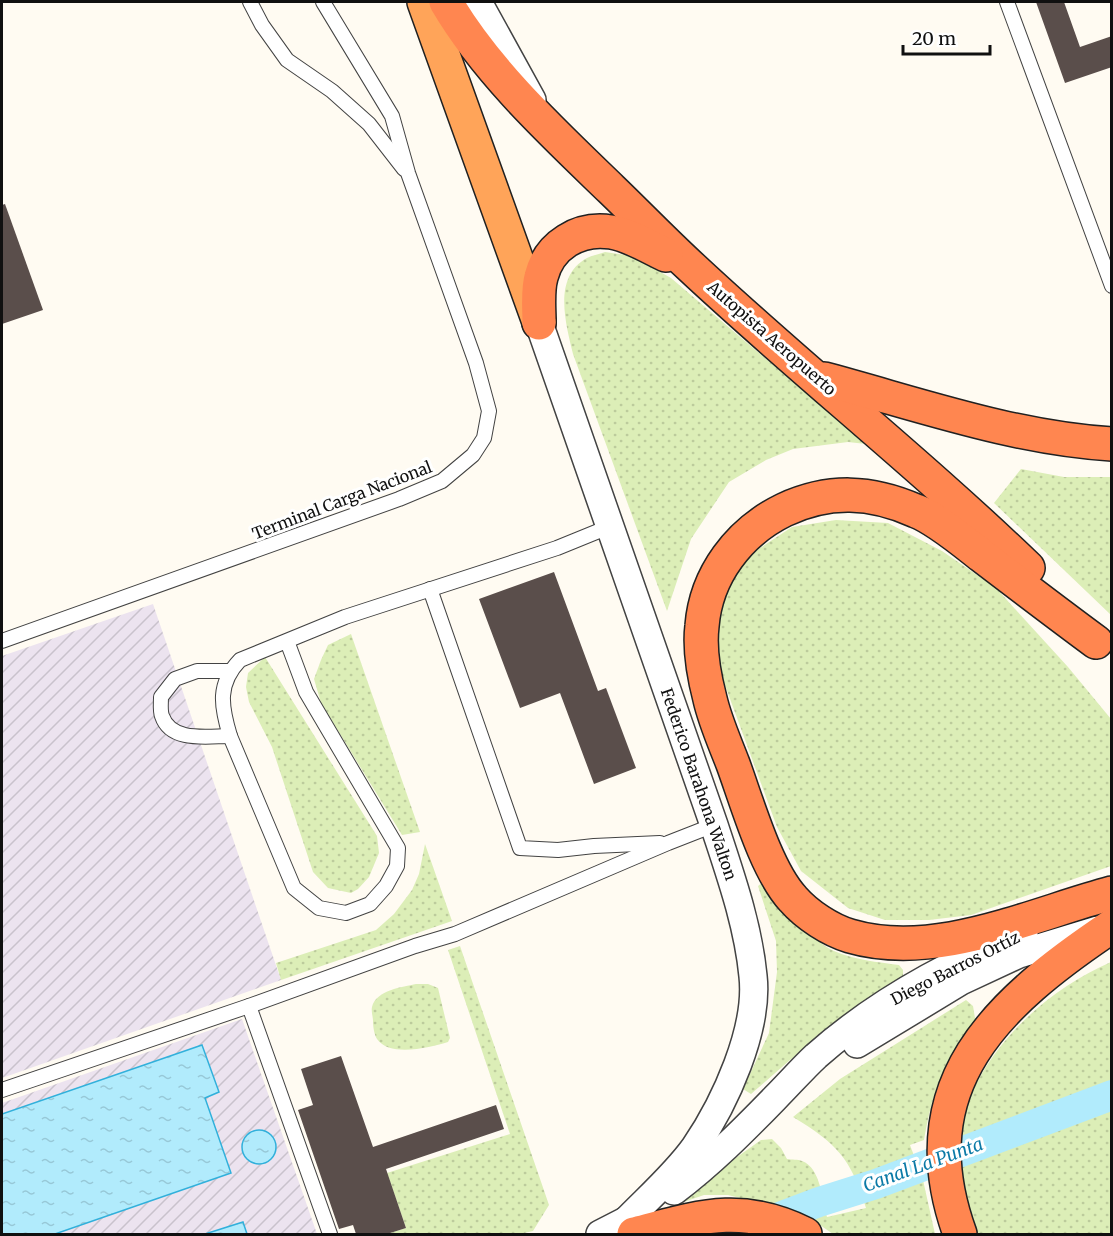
<svg xmlns="http://www.w3.org/2000/svg" width="1113" height="1236" font-family="Merriweather,serif">
  <style>
    .industrial { fill: url(#industrial-furrows) }
    .grass { fill: url(#grass-dots) }
    .water { fill: url(#water-ripples); stroke: #31b0db; stroke-width: 1.5 }
    .lines { fill: none; stroke-linecap: round; stroke-linejoin: round }
    .canal { stroke: #b1ebfc; stroke-width: 30 }
    .building { fill: #5a4e4b }
    .service-casing { stroke: #434343; stroke-width: 16 }
    .minor-casing { stroke: #434343; stroke-width: 30 }
    .trunk-casing { stroke: #212121; stroke-width: 36 }
    .motorway-casing { stroke: #212121; stroke-width: 36 }
    .service { stroke: #fff; stroke-width: 14 }
    .minor { stroke: #fff; stroke-width: 27 }
    .trunk { stroke: #ffa459; stroke-width: 33 }
    .motorway { stroke: #ff8650; stroke-width: 33 }
    .labels { text-anchor: middle; stroke-width: 6; stroke-linejoin: round; paint-order: stroke }
    .street-label { font-size: 16px; fill: #101010; stroke: #fff }
    .water-label { font-size: 18px; font-style: italic; fill: #0b7aa7; stroke: #fff }
  </style>
  <defs>
    <pattern id="industrial-furrows" width="10" height="10" patternUnits="userSpaceOnUse" patternTransform="scale(1.5)"><rect width="10" height="10" fill="#ece3ef"/><path d="M-1 1l2-2M0 10L10 0M9 11l2-2" fill="none" stroke="#c9c2cc"/></pattern>
    <pattern id="grass-dots" width="8" height="8" patternUnits="userSpaceOnUse" patternTransform="scale(1.5)"><rect width="8" height="8" fill="#dceeb7"/><path d="M2 2h.1M6 6h.1" fill="none" stroke="#bccb9c" stroke-width="1.8" stroke-linecap="round"/></pattern>
    <pattern id="water-ripples" width="26" height="14" patternUnits="userSpaceOnUse" patternTransform="scale(1.5)"><rect width="26" height="14" fill="#b1ebfc"/><path d="M2 4q2-2 4 0t4 0M15 11q2-2 4 0t4 0" fill="none" stroke="#97c8d7"/></pattern>
  </defs>
  <rect width="100%" height="100%" fill="#fffbf2"/>
  <g class="industrial">
    <polygon points="153,604 281,980 2,1078 2,656"/>
    <polygon points="242,1019 317,1234 2,1234 2,1103"/>
  </g>
  <g class="grass">
    <path d="M605 252 632 256 671 278 866 444 848 442 793 449 766 460 729 482 691 539 667 611 573 354C566 324 552 277 587 258 593 255 600 254 605 252Z"/>
    <polygon points="1021,469 1064,477 1111,477 1111,615 994,503"/>
    <polygon points="836,520 888,523 942,551 996,588 1068,667 1111,719 1111,866 971,915 929,920 885,920 848,908 801,871 777,827 722,677 714,635 722,595 734,573 751,554 792,527"/>
    <polygon points="351,634 420,832 402,835 321,703 314,679 321,660 328,645"/>
    <polygon points="265,657 377,836 379,853 369,877 358,889 351,893 328,888 313,872 272,747 249,702 246,687 248,673"/>
    <polygon points="425,844 452,921 281,980 276,963 376,930 394,914 412,890 419,874"/>
    <path d="M767 879C785 902 808 939 834 951 854 960 878 962 899 965L903 970V976L790 1060 751 1094 743 1089 769 1033 777 972 776 941 758 886Z"/>
    <polygon points="460,946 549,1205 533,1231 520,1234 387,1234 406,1228 387,1173 510,1134 448,950"/>
    <path d="M1111 962V1234H970L966 1227C965 1204 963 1181 961 1158 960 1149 957 1139 959 1130 977 1054 1042 992 1111 962Z"/>
    <path d="M416 984H428L438 988 450 1038 448 1042C431 1047 390 1058 377 1039 374 1034 373 1026 373 1021 373 1017 371 1011 372 1007 376 990 403 987 416 984Z"/>
    <path d="M966 1000 973 1006 975 1018H981C944 1062 934 1084 924 1140L910 1145 923 1180 935 1234H833L817 1223 809 1200 776 1207 728 1195H704L675 1205 716 1172 761 1140 772 1139 781 1148 787 1159C792 1160 798 1159 802 1161 821 1168 822 1200 827 1217L866 1208C851 1158 836 1143 793 1117L840 1079Z"/>
  </g>
  <g class="water">
    <polygon points="202,1045 219,1092 205,1098 231,1173 55,1234 2,1234 2,1114"/>
    <circle cx="259" cy="1147" r="17"/>
    <polygon points="243,1222 247,1234 205,1234"/>
  </g>
  <g class="lines">
    <polyline class="canal" points="734,1234 819,1202 876,1184 1112,1095"/>
  </g>
  <g class="building">
    <polygon points="1036,2 1064,2 1080,47 1112,36 1112,67 1065,83"/>
    <polygon points="5,204 43,310 2,324 2,205"/>
    <polygon points="554,572 598,691 606,688 636,768 594,784 560,693 520,708 479,599"/>
    <polygon points="341,1056 373,1147 496,1105 504,1129 386,1169 406,1228 387,1234 356,1234 353,1225 339,1229 298,1110 313,1105 301,1069"/>
  </g>
  <g class="lines">
    <g class="service-casing">
      <g id="service">
        <polyline points="250,2 262,25 287,60 332,91 369,124 404,169"/>
        <polyline points="1007,2 1112,286"/>
        <polyline points="430,589 520,848 558,850 594,846 660,843"/>
        <polyline points="2,641 399,499 442,481 473,455 484,438 489,411 476,363 408,173 392,116 323,2"/>
        <path d="M287 641 306 692 398 848 397 866 386 886 370 904 346 913 319 908 294 888 230 736C221 706 217 684 240 660L345 617 557 548 611 526"/>
        <path d="M230 671H197L175 679 161 697C161 702 160 711 162 716 171 743 208 736 230 736"/>
        <polyline points="249,1006 330,1234"/>
        <polyline points="2,1090 249,1006 415,946 455,934 668,843 714,825"/>
      </g>
    </g>
    <g class="minor-casing">
      <g id="minor">
        <polyline points="478,2 532,100"/>
        <path d="M539 323 714 825C730 874 748 924 753 976 759 1029 725 1103 695 1147 675 1175 647 1199 623 1224"/>
        <polyline points="857,1044 961,981 1019,954 1098,930"/>
        <path d="M674 1191C711 1163 743 1131 775 1098 789 1084 802 1069 816 1056 877 1002 949 963 1024 933"/>
        <polyline points="600,1234 637,1215"/>
      </g>
    </g>
    <g class="trunk-casing">
      <polyline id="trunk" points="424,2 539,322"/>
    </g>
    <g class="motorway-casing">
      <g id="motorway">
        <path d="M446 2C487 72 553 133 611 189 637 214 662 240 689 265 800 369 919 463 1028 568"/>
        <path d="M539 323C539 308 537 291 541 277 549 245 579 227 611 232 630 235 649 247 666 255"/>
        <path d="M824 379C918 404 1013 438 1112 444"/>
        <path d="M1096 642C1058 614 1020 585 982 556 964 542 937 519 916 511 871 491 829 489 784 510 739 532 706 575 702 626 699 650 704 676 710 699 715 721 725 743 733 764 747 802 766 870 793 899 807 915 830 930 850 936 935 961 1030 915 1112 893"/>
        <path d="M634 1234C699 1217 741 1202 805 1234"/>
        <path d="M960 1234C906 1085 997 1003 1112 926"/>
      </g>
    </g>
    <use href="#service" class="service"/>
    <use href="#minor" class="minor"/>
    <use href="#trunk" class="trunk"/>
    <use href="#motorway" class="motorway"/>
  </g>
  <g class="labels">
    <g class="street-label">
      <text transform="translate(772 338) rotate(41)" y="6">Autopista Aeropuerto</text>
      <text transform="translate(342 500) rotate(-21)" y="6">Terminal Carga Nacional</text>
      <text transform="translate(699 784) rotate(71)" y="6">Federico Barahona Walton</text>
      <text transform="translate(955 968) rotate(-27)" y="6">Diego Barros Ortíz</text>
    </g>
    <g class="water-label">
      <text transform="translate(923 1165) rotate(-20)" y="6">Canal La Punta</text>
    </g>
  </g>
  <rect width="1113" height="1236" fill="none" stroke="#101010" stroke-width="6"/>
  <path d="M903 45v9h87v-9" fill="none" stroke="#101010" stroke-width="3"/>
  <text x="912" y="45" font-size="18" fill="#101010" stroke="#ffffff" stroke-width="4.5" paint-order="stroke">20 m</text>
</svg>
